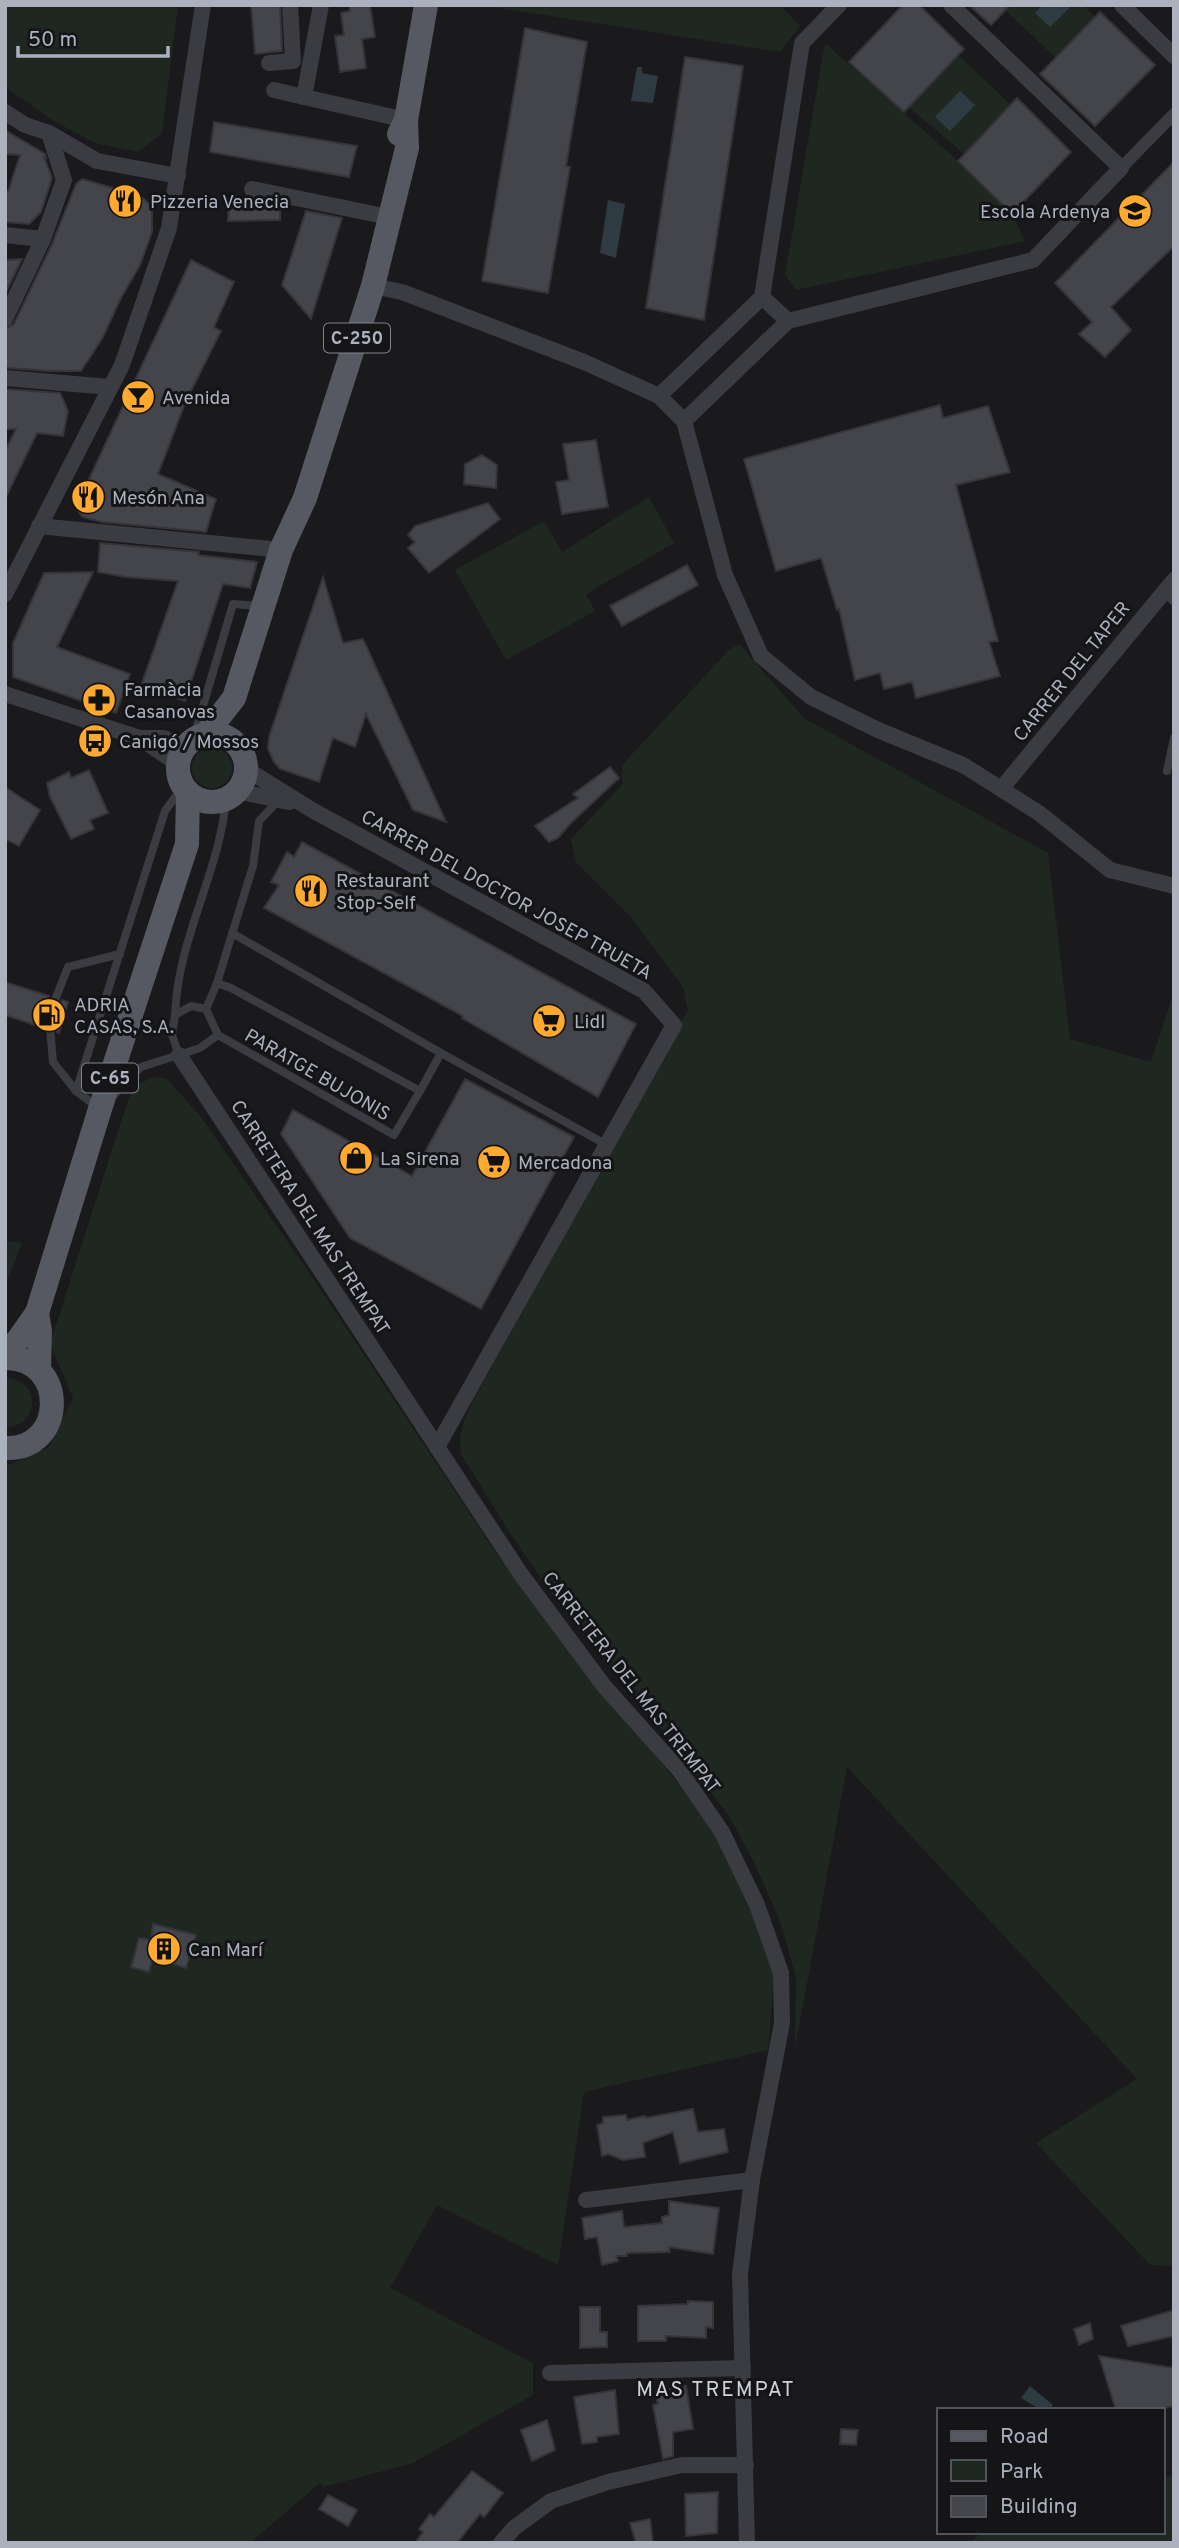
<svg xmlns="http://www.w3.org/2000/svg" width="1179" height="2548" font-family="Overpass,sans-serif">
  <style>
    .green { fill: #1f2820 }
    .water { fill: #2e3b42 }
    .building { fill: #44454a; stroke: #343439; stroke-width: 2 }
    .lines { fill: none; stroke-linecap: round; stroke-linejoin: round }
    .service { stroke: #3a3c42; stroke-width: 8 }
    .pedestrian { stroke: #3a3c42; stroke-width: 12 }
    .minor { stroke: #3a3c42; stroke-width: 16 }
    .primary { stroke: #565961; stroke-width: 24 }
    .labels { text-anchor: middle; stroke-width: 6; stroke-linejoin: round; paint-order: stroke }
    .shield { fill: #151518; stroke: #7e838c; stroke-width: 2 }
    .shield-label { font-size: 18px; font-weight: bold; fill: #abb2bd }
    .poi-label { font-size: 19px; fill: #abb2bd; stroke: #151518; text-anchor: start }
    .street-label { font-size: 19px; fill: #abb2bd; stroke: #151518 }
    .neighbourhood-label { font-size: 21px; letter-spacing: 2px; fill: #cdd1d9; stroke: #151518 }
  </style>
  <rect width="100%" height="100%" fill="#1a1a1d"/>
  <g class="green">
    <polygon points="5,5 178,5 162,133 138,152 95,143 54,121 5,87"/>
    <polygon points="481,5 780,5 800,26 780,52"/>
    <polygon points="1010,5 1083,5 1095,17 1056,58 1005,10"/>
    <polygon points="825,43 958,161 1012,214 1025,241 796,290 785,275"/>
    <polygon points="958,55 1011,105 964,154 909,107"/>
    <polygon points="649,497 674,543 586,594 595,611 506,660 455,570 544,521 562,552"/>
    <path d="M739 644 804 718 1048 853 1070 1039 1151 1062 1174 992V2266L1150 2265 1036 2143 1137 2079 847 1767 795 2048 796 1977 780 1921 754 1862 729 1816 677 1748 565 1613 508 1530 461 1454C458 1433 464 1420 473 1401L688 1010 683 987 630 916 576 862 571 839 623 784 622 765 728 651Z"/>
    <circle cx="212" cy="768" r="20"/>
    <polygon points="155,1077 166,1078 201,1117 314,1280 498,1556 726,1844 775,1965 768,2050 584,2092 558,2265 437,2205 390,2288 533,2363 533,2395 413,2463 323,2487 320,2483 250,2543 5,2543 5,1469 6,1466 49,1447 73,1398 50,1344 128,1100 135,1085"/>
    <polygon points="5,1241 22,1243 5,1287"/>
    <path d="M5 1378C41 1378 41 1427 5 1427Z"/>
    <polygon points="1174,2474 1174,2543 969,2543 978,2536 990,2532 1163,2532 1163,2478"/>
  </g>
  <g class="water">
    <polygon points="1043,5 1072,5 1050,27 1035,13"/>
    <polygon points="637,67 642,67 642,73 658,76 653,103 631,101"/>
    <polygon points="960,91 975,105 950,131 935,117"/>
    <polygon points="608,200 625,204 616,258 600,253"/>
    <polygon points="1030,2386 1053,2405 1049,2410 1041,2410 1021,2398"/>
  </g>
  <g class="building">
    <polygon points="251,5 280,5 282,51 255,54"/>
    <polygon points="349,5 370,5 375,37 362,39 366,68 340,72 335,36 344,35 341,13 350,11"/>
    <polygon points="903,5 919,5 964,49 904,112 849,62"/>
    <polygon points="969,5 1010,5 991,25"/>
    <polygon points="1100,12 1155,65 1095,126 1040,74"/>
    <polygon points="525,28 587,42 566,166 570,167 548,293 482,281"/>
    <polygon points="685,57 743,66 704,320 646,308"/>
    <polygon points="1017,98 1071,152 1012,214 958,161"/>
    <polygon points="214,122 357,146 349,177 210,152"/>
    <polygon points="5,130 45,154 46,158 44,157 52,178 41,212 29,224 5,222 5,192 8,192 20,155 5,154"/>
    <polygon points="1174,162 1174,246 1111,307 1131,330 1105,357 1079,334 1092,322 1055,283"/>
    <polygon points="82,179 140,196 152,206 152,232 140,265 121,298 102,339 81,371 50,371 8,368 5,364 5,329 14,324 52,244 76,184"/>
    <polygon points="259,201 280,206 280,220 228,221 229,202"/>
    <polygon points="306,211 342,218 311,319 282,285"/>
    <polygon points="22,259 5,294 5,260"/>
    <polygon points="191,260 234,282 214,327 221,331 186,401 158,474 216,499 206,532 102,522 82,517 76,507"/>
    <polygon points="5,389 60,393 68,411 63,436 37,433 5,499 5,451 16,429 5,429"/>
    <polygon points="940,405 943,418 988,406 1010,472 956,485 998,641 989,642 1000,676 916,698 912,682 884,689 880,673 855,680 839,609 837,610 821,558 776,571 744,459"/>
    <polygon points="596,440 608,507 562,514 556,482 569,480 563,444"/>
    <polygon points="482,455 497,465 496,488 464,484 465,464"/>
    <polygon points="488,503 500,519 429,573 408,548 415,542 408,535 415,526"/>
    <polygon points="100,543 199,552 198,555 257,562 250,588 223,584 185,701 141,686 178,581 125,577 98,572"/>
    <polygon points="687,565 698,585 622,626 610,606"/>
    <polygon points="93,572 57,647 130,674 116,713 13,677 13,643 44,573"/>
    <polygon points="323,577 343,643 363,639 446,822 413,810 366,714 355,747 333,738 319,782 280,769 274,762 268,749 269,737"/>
    <polygon points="610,767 619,778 571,823 558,838 549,842 535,826 578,798 573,794"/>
    <polygon points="89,770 108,813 90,820 94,829 71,839 50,797 47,783 69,772 71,778"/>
    <polygon points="5,787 40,810 19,846 5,839"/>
    <polygon points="302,842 636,1024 598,1097 462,1018 463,1016 264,908 279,885 271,882 287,852 294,857"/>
    <polygon points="5,982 49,996 43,1013 44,1028 5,1015"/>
    <polygon points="62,1000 68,1002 59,1033 57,1032 56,1016"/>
    <polygon points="465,1079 574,1137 481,1309 350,1238 281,1134 293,1110 412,1176"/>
    <polygon points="153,1924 196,1935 186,1968 153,1957 149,1972 131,1967 139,1938 151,1940"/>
    <polygon points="693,2109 698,2132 724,2129 728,2152 680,2163 673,2132 643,2143 645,2157 623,2160 608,2154 602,2156 597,2125 603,2123 603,2117 626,2115 627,2120 645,2116 646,2118"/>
    <polygon points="669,2201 719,2208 713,2254 669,2247 670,2252 627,2253 627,2256 616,2256 618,2261 602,2265 597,2237 585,2239 582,2218 622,2211 624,2227 662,2223 662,2217 669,2215"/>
    <polygon points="688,2301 713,2302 713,2328 706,2327 706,2338 666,2336 666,2341 638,2341 638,2306 688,2304"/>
    <polygon points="580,2307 600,2307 600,2332 607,2332 607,2347 580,2348"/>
    <polygon points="1174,2310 1174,2336 1128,2346 1121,2326"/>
    <polygon points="1090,2323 1093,2339 1079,2345 1074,2329"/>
    <polygon points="1099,2356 1174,2368 1174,2406 1154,2410 1116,2410"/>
    <polygon points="686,2386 693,2429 673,2432 673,2456 663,2459 653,2405 658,2404 655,2392"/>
    <polygon points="615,2390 619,2434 597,2437 597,2442 582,2444 574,2397"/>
    <polygon points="547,2420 555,2450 532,2461 521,2430"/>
    <polygon points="841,2429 858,2430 856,2445 840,2444"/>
    <polygon points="472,2471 503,2493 484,2517 480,2514 457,2543 415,2543 423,2532 419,2529 430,2514 434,2517"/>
    <polygon points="718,2492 717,2533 686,2536 685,2494"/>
    <polygon points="328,2495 357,2510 348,2526 319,2509"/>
    <polygon points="650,2519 653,2543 636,2543 630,2523"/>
  </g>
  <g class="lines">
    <g class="service">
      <polyline points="1164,592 1174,602"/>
      <polyline points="193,740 233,604 261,606"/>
      <polyline points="1167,771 1174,738"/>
      <polyline points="232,933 441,1053 607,1145"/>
      <polyline points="206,1009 218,1035"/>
      <path d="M175 1015C177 957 201 907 216 852 221 835 224 816 227 798"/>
      <polyline points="179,1055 172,1035 175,1015 191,1006 206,1009 217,983 253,866 259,821 280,799"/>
      <polyline points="76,1091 53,1062 49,1015 68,967 120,954"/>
      <polyline points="420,1091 441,1053"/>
      <polyline points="113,1096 141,1067 200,1048 218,1035 394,1135 420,1091 231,988 217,983"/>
      <polyline points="96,1106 76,1091 165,811 182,788"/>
    </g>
    <polyline class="pedestrian" points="1121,168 1174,114"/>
    <g class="minor">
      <polyline points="321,5 304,97 406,120"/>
      <polyline points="1122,5 1174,56"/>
      <polyline points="269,63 293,61 290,5"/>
      <polyline points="274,90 304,97"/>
      <polyline points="5,112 25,125 49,133 97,161 178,176"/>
      <polyline points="252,189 379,215"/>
      <polyline points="5,235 43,239"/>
      <polyline points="373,286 402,292 584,362 659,396 684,421 725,575 761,656 811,697 878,730 963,765 1039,813 1110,870 1174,886"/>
      <polyline points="762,297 788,321"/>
      <polyline points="5,319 43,239 64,180 49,133"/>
      <polyline points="5,378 110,387"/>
      <polyline points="659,396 762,297 802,43 839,5"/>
      <polyline points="684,421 788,321 1033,260 1121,168 951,5"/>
      <polyline points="39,526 281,550"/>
      <polyline points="5,594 122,365 169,228 203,5"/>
      <polyline points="5,694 140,738 179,765"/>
      <polyline points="141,738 163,738 186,746"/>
      <polyline points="246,769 312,810 644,991 674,1025 437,1447"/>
      <polyline points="1001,789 1174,580"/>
      <polyline points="237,791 289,802"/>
      <polyline points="179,1055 520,1573 604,1686 680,1771 722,1832 757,1905 781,1973 782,2023 752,2180 740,2274 747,2543"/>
      <polyline points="586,2200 752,2180"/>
      <polyline points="550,2373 743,2368"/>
      <polyline points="501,2543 514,2528 551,2501 608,2482 682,2465 746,2465"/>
    </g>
    <g class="primary">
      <polyline points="399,134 406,120 426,5"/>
      <polyline points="206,734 234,698 281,550 305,498 373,286 407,148 406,120"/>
      <circle cx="212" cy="768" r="34"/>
      <polyline points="37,1313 40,1331 39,1370"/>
      <polyline points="5,1352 18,1340 37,1313 100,1109 187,844 188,792"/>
      <path d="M5 1358C68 1357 67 1451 5 1448"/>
    </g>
  </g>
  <defs>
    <g id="restaurant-disc" transform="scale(1.75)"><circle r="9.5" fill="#ffaa2f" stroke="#151518"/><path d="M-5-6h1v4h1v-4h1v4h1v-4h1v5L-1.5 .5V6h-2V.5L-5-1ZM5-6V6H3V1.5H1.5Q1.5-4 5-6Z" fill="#111"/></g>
    <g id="school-disc" transform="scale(1.75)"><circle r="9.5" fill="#ffaa2f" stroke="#151518"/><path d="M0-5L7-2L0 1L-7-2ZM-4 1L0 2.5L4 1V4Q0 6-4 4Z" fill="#111"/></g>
    <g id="bar-disc" transform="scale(1.75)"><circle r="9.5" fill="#ffaa2f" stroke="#151518"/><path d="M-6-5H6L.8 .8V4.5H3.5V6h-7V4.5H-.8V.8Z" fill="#111"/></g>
    <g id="pharmacy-disc" transform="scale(1.75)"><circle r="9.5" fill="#ffaa2f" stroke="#151518"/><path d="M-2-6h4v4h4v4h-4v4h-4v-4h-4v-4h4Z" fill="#111"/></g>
    <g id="bus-disc" transform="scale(1.75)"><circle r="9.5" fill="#ffaa2f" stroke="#151518"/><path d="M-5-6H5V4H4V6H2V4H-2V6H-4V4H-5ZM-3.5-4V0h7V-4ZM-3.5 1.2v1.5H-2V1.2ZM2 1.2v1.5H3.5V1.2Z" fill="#111"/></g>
    <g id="fuel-disc" transform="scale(1.75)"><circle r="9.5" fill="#ffaa2f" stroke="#151518"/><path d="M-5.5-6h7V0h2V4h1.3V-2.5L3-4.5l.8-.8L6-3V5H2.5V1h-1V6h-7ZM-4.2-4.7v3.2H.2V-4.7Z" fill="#111"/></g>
    <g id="supermarket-disc" transform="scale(1.75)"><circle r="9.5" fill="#ffaa2f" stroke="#151518"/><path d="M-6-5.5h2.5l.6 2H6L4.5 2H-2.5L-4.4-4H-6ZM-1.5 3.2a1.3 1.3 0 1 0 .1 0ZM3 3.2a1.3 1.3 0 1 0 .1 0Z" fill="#111"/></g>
    <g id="shop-disc" transform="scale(1.75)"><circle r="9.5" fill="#ffaa2f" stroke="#151518"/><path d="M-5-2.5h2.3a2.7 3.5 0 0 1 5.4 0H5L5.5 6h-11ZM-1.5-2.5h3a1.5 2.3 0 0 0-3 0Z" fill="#111"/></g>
    <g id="building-disc" transform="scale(1.75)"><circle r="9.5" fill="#ffaa2f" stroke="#151518"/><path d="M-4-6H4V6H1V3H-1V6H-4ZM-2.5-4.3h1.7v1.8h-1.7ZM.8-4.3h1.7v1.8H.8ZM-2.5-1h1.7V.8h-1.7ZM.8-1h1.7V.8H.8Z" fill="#111"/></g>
  </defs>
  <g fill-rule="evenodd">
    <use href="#restaurant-disc" x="125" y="201"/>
    <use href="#school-disc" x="1135" y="211"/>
    <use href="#bar-disc" x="138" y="397"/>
    <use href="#restaurant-disc" x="88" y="497"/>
    <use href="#pharmacy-disc" x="99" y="700"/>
    <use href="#bus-disc" x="95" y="741"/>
    <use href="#restaurant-disc" x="311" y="891"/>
    <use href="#fuel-disc" x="49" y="1015"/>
    <use href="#supermarket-disc" x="549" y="1021"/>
    <use href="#shop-disc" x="356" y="1158"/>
    <use href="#supermarket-disc" x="494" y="1162"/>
    <use href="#building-disc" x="164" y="1949"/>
  </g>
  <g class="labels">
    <g class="shield">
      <rect x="324" y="323.5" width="66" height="29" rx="5"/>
      <rect x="82" y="1063.5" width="56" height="29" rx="5"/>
    </g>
    <g class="shield-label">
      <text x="357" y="344">C-250</text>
      <text x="110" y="1084">C-65</text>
    </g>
    <g class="poi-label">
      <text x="150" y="208">Pizzeria Venecia</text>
      <text x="1110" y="218" text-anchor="end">Escola Ardenya</text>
      <text x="162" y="404">Avenida</text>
      <text x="112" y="504">Mesón Ana</text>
      <text x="124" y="696">Farmàcia<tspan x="124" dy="22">Casanovas</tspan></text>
      <text x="119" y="748">Canigó / Mossos</text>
      <text x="336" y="887">Restaurant<tspan x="336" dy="22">Stop-Self</tspan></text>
      <text x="74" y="1011">ADRIA<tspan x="74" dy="22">CASAS, S.A.</tspan></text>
      <text x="574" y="1028">Lidl</text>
      <text x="380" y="1165">La Sirena</text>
      <text x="518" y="1169">Mercadona</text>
      <text x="188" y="1956">Can Marí</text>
    </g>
    <g class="street-label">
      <text transform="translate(1071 671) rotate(-51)" y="7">CARRER DEL TAPER</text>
      <text transform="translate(507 894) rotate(29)" y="7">CARRER DEL DOCTOR JOSEP TRUETA</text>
      <text transform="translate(318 1074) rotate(30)" y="7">PARATGE BUJONIS</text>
      <text transform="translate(311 1217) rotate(57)" y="7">CARRETERA DEL MAS TREMPAT</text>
      <text transform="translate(632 1682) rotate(52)" y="7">CARRETERA DEL MAS TREMPAT</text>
    </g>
    <g class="neighbourhood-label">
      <text x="716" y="2396">MAS TREMPAT</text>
    </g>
  </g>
  <rect width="1179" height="2548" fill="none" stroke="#abb2bd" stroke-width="14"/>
  <rect x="937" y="2408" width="228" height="126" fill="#151518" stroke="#51545a" stroke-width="2"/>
  <rect x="951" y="2431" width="35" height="10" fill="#565961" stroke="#51545a" stroke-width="2"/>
  <text x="1000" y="2443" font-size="21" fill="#abb2bd">Road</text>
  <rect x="951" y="2460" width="35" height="21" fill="#1f2820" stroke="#51545a" stroke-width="2"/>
  <text x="1000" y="2478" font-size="21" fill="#abb2bd">Park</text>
  <rect x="951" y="2496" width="35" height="21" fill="#44454a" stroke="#51545a" stroke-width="2"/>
  <text x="1000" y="2513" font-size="21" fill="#abb2bd">Building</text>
  <path d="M18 46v10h150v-10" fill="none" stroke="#abb2bd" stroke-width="3.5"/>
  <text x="28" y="46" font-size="21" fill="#abb2bd" stroke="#151518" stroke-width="5" paint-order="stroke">50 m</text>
</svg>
